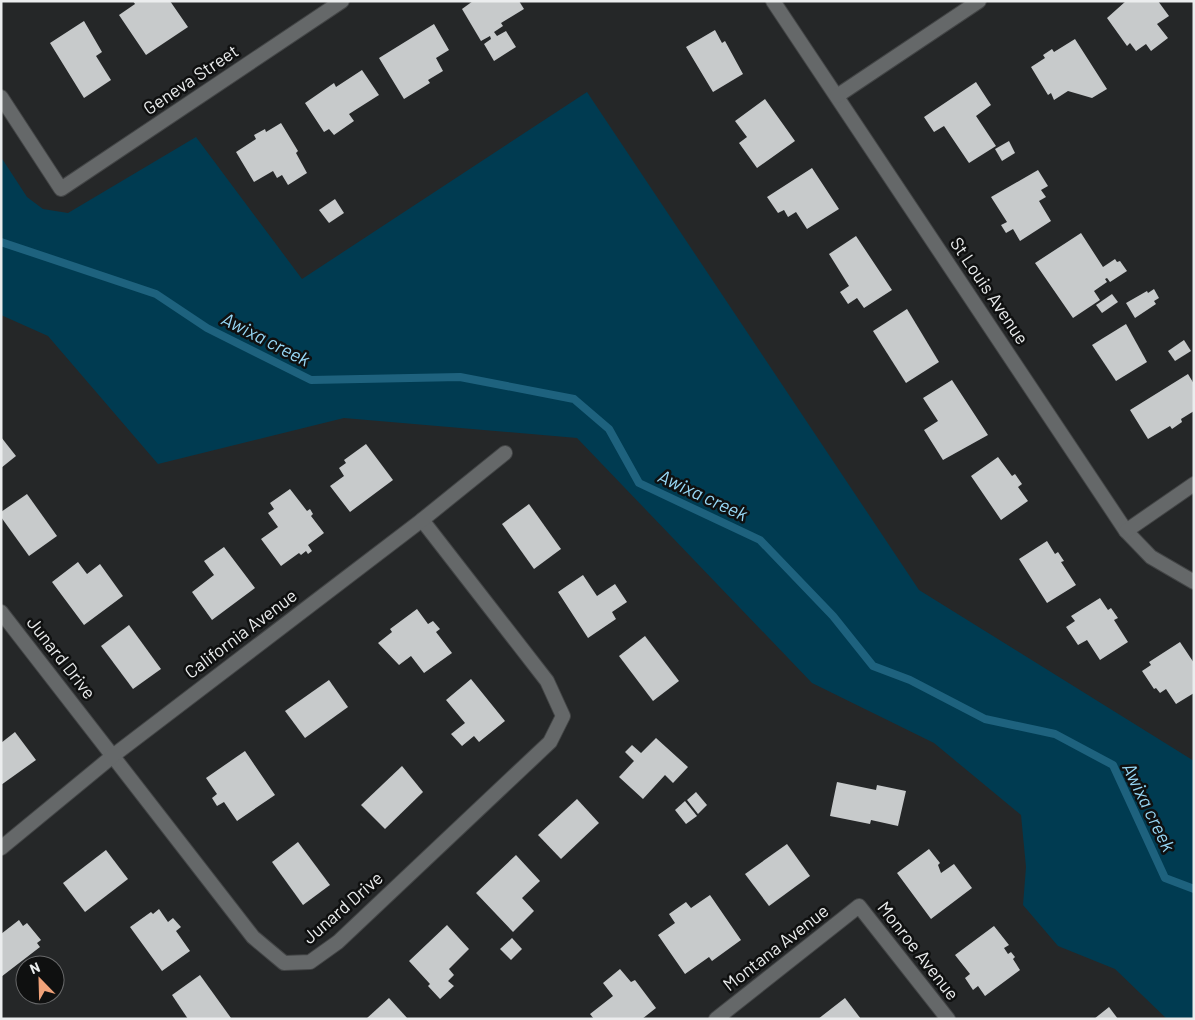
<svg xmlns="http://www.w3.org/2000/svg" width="1195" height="1020" font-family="Barlow,sans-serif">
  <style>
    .green { fill: #003b51 }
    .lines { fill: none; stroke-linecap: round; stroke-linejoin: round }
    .stream { stroke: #1e627e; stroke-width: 8 }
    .building { fill: #c7cacb }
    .minor-casing { stroke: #434546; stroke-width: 16 }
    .minor { stroke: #656869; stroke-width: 14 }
    .labels { text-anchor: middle; stroke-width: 5; stroke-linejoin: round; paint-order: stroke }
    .street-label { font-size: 18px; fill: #ebedee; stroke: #0f1010 }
    .water-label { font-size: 19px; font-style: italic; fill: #97d7f5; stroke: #0f1010 }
  </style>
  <rect width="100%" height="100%" fill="#252728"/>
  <polygon class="green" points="587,92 919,590 1194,761 1194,1019 1167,1019 1115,969 1058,946 1023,905 1026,867 1021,815 934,743 812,683 577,438 344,418 158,464 48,336 1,315 1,157 27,197 43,209 68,213 196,137 302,279"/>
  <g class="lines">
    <polyline class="stream" points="1,242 156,294 207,328 311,380 460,377 574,399 609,429 639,483 760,540 833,616 873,666 910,680 985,719 1055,734 1113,765 1165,878 1194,889"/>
  </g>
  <g class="building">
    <polygon points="133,1 170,1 188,27 146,55 119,15 135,4"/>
    <polygon points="473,1 519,1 524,9 501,23 503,26 494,32 497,36 506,31 516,47 494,61 484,44 491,39 490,36 481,41 462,9"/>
    <polygon points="1126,1 1158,1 1169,16 1157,24 1168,38 1151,51 1146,44 1136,51 1130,43 1127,46 1107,18"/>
    <polygon points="84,21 102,52 96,56 111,80 84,98 50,43"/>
    <polygon points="434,24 449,50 436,58 443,71 428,80 430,83 404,99 379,58"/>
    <polygon points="715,30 722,43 725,41 743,74 713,92 686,47"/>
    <polygon points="1075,39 1107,89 1092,98 1068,91 1054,100 1051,93 1048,95 1031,67 1045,58 1043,55 1052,49 1054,52"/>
    <polygon points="362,70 379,95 349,114 354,121 334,135 329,129 324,132 305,103 334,83 336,87"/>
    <polygon points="976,82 991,105 976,116 996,146 969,163 944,126 934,132 924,117"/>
    <polygon points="765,99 795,141 757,168 739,143 747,137 735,121"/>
    <polygon points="281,123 298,151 296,153 307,173 288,185 282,175 277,178 273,171 254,182 236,152 256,139 254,135 265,129 266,132"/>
    <polygon points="1009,141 1015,153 1002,161 995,149"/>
    <polygon points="812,168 839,209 807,229 796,212 788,217 784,210 778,213 767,197"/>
    <polygon points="1038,170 1048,186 1041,190 1046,197 1039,201 1051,221 1020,241 1013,229 1006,233 1001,225 1007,222 991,197"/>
    <polygon points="335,199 344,213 329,223 319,210"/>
    <polygon points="1081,233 1103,267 1115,259 1117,262 1120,261 1127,271 1110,282 1107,278 1105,279 1107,282 1094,291 1100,300 1073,318 1035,263"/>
    <polygon points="856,236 892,290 864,308 857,298 848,304 840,292 849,286 829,254"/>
    <polygon points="1154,289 1159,298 1154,301 1156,304 1135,318 1126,303 1147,291 1148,293"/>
    <polygon points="1112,294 1118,302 1102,313 1096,305"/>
    <polygon points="907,309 939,362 906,383 873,331"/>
    <polygon points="1126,324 1147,362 1116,381 1092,345"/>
    <polygon points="1184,340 1191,351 1175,361 1168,351"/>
    <polygon points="1188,374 1194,384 1194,411 1181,419 1182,422 1172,429 1170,426 1148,439 1130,410"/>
    <polygon points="952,380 988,435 943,460 924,430 938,421 923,398"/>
    <polygon points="1,437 16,456 1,468"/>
    <polygon points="366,444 393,480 350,512 330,486 344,476 339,468 346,463 344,460"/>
    <polygon points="998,457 1012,476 1015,474 1022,484 1018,487 1028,501 1001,520 971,476"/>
    <polygon points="290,489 307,511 310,509 313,514 311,516 324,533 308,545 312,551 308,554 306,551 301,555 299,553 281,566 261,539 278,527 268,513 274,509 270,503"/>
    <polygon points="27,494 57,536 29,556 1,517 1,512"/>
    <polygon points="529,504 561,549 534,569 502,524"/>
    <polygon points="1047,541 1055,554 1058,552 1064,561 1061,562 1076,585 1047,603 1019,559"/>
    <polygon points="224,547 255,588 212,620 192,592 214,575 204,561"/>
    <polygon points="78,562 87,574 100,564 123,596 84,625 52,582"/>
    <polygon points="583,575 597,596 615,584 627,602 612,612 616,619 588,638 558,592"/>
    <polygon points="1100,598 1108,610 1111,608 1118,618 1114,620 1128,642 1100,660 1087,640 1078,645 1066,627 1075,621 1071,616"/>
    <polygon points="417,609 428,624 433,621 440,629 436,632 452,653 424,673 411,656 399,665 378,643 392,632 390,629"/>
    <polygon points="129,625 161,669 133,689 101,646"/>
    <polygon points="645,636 679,681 653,701 619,656"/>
    <polygon points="1180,642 1194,663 1194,693 1176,704 1166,689 1160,693 1156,688 1154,689 1142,671 1151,665 1149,662"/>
    <polygon points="471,679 505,721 479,742 474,736 462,746 451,734 465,723 446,700"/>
    <polygon points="329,680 348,707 305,738 285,711"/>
    <polygon points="15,732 36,760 1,785 1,743"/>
    <polygon points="656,738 688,767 673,783 665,775 643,799 619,777 634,761 625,752 632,745 641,753"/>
    <polygon points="245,751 275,795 237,821 224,802 217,806 212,798 217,794 206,778"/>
    <polygon points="402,766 423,792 385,829 361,805"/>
    <polygon points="837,782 876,790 877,785 906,791 898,826 871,820 870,824 830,816"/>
    <polygon points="696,792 707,805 698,814 687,800"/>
    <polygon points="577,799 599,823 561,859 538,835"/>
    <polygon points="685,801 697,816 686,824 675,810"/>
    <polygon points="298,842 330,885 303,905 272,862"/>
    <polygon points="787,844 810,876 769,906 745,874"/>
    <polygon points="929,849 940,863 938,865 941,873 954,864 972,888 931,919 897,873"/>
    <polygon points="106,850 128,879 85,912 63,883"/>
    <polygon points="516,855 540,881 522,898 534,911 513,932 476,893"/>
    <polygon points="710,895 741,940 712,961 709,957 685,974 658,935 675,923 669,914 686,902 691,908"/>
    <polygon points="159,909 168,922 173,918 181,927 176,931 190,951 162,971 130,927 151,912 153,914"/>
    <polygon points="19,920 23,926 27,923 41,940 37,943 40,947 1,977 1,934"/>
    <polygon points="447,925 469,949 449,969 454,975 448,981 454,986 440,999 428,986 430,984 409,961"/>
    <polygon points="994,926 1009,945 1004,948 1008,954 1011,952 1015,957 1013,959 1020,970 985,996 978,986 973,990 965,978 970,974 955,955"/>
    <polygon points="512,938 522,949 511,960 500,949"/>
    <polygon points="620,969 631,982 635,980 656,1008 642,1019 594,1019 590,1014 613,996 603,983"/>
    <polygon points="200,975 231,1018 229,1019 188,1019 172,995"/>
    <polygon points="389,998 408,1019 366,1019"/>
    <polygon points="845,998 861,1019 818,1019"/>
    <polygon points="1109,1007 1118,1019 1094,1019"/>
  </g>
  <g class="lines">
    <g class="minor-casing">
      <g id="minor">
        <polyline points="773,1 1126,531 1151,557 1194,582"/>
        <polyline points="837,96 979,1"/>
        <polyline points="1,97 61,189 342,1"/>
        <polyline points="1126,531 1194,484"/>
        <polyline points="1,612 253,937 284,963 310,962 338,942 550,742 563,716 547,681 422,520"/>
        <polyline points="1,848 114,755 422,520 505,453"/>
        <polyline points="716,1019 859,906 948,1019"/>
      </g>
    </g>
    <use href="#minor" class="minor"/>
  </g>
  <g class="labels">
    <g class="street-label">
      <text transform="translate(191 80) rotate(-34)" y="6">Geneva Street</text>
      <text transform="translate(989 291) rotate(56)" y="6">St Louis Avenue</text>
      <text transform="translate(241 634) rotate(-37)" y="6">California Avenue</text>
      <text transform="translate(61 658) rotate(52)" y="6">Junard Drive</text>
      <text transform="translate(343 908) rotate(-41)" y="6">Junard Drive</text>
      <text transform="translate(776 948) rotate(-38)" y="6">Montana Avenue</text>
      <text transform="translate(918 951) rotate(52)" y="6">Monroe Avenue</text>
    </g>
    <g class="water-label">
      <text transform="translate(266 339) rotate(27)" y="7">Awixa creek</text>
      <text transform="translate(703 495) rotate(25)" y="7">Awixa creek</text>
      <text transform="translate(1149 807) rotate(64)" y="7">Awixa creek</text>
    </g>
  </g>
  <rect width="1195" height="1020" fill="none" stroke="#ebedee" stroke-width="5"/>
  <g transform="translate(40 980) rotate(337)"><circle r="24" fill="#0f1010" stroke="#676869"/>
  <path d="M0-4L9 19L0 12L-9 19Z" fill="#f0a279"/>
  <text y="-8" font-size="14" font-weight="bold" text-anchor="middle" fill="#ebedee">N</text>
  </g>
</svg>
